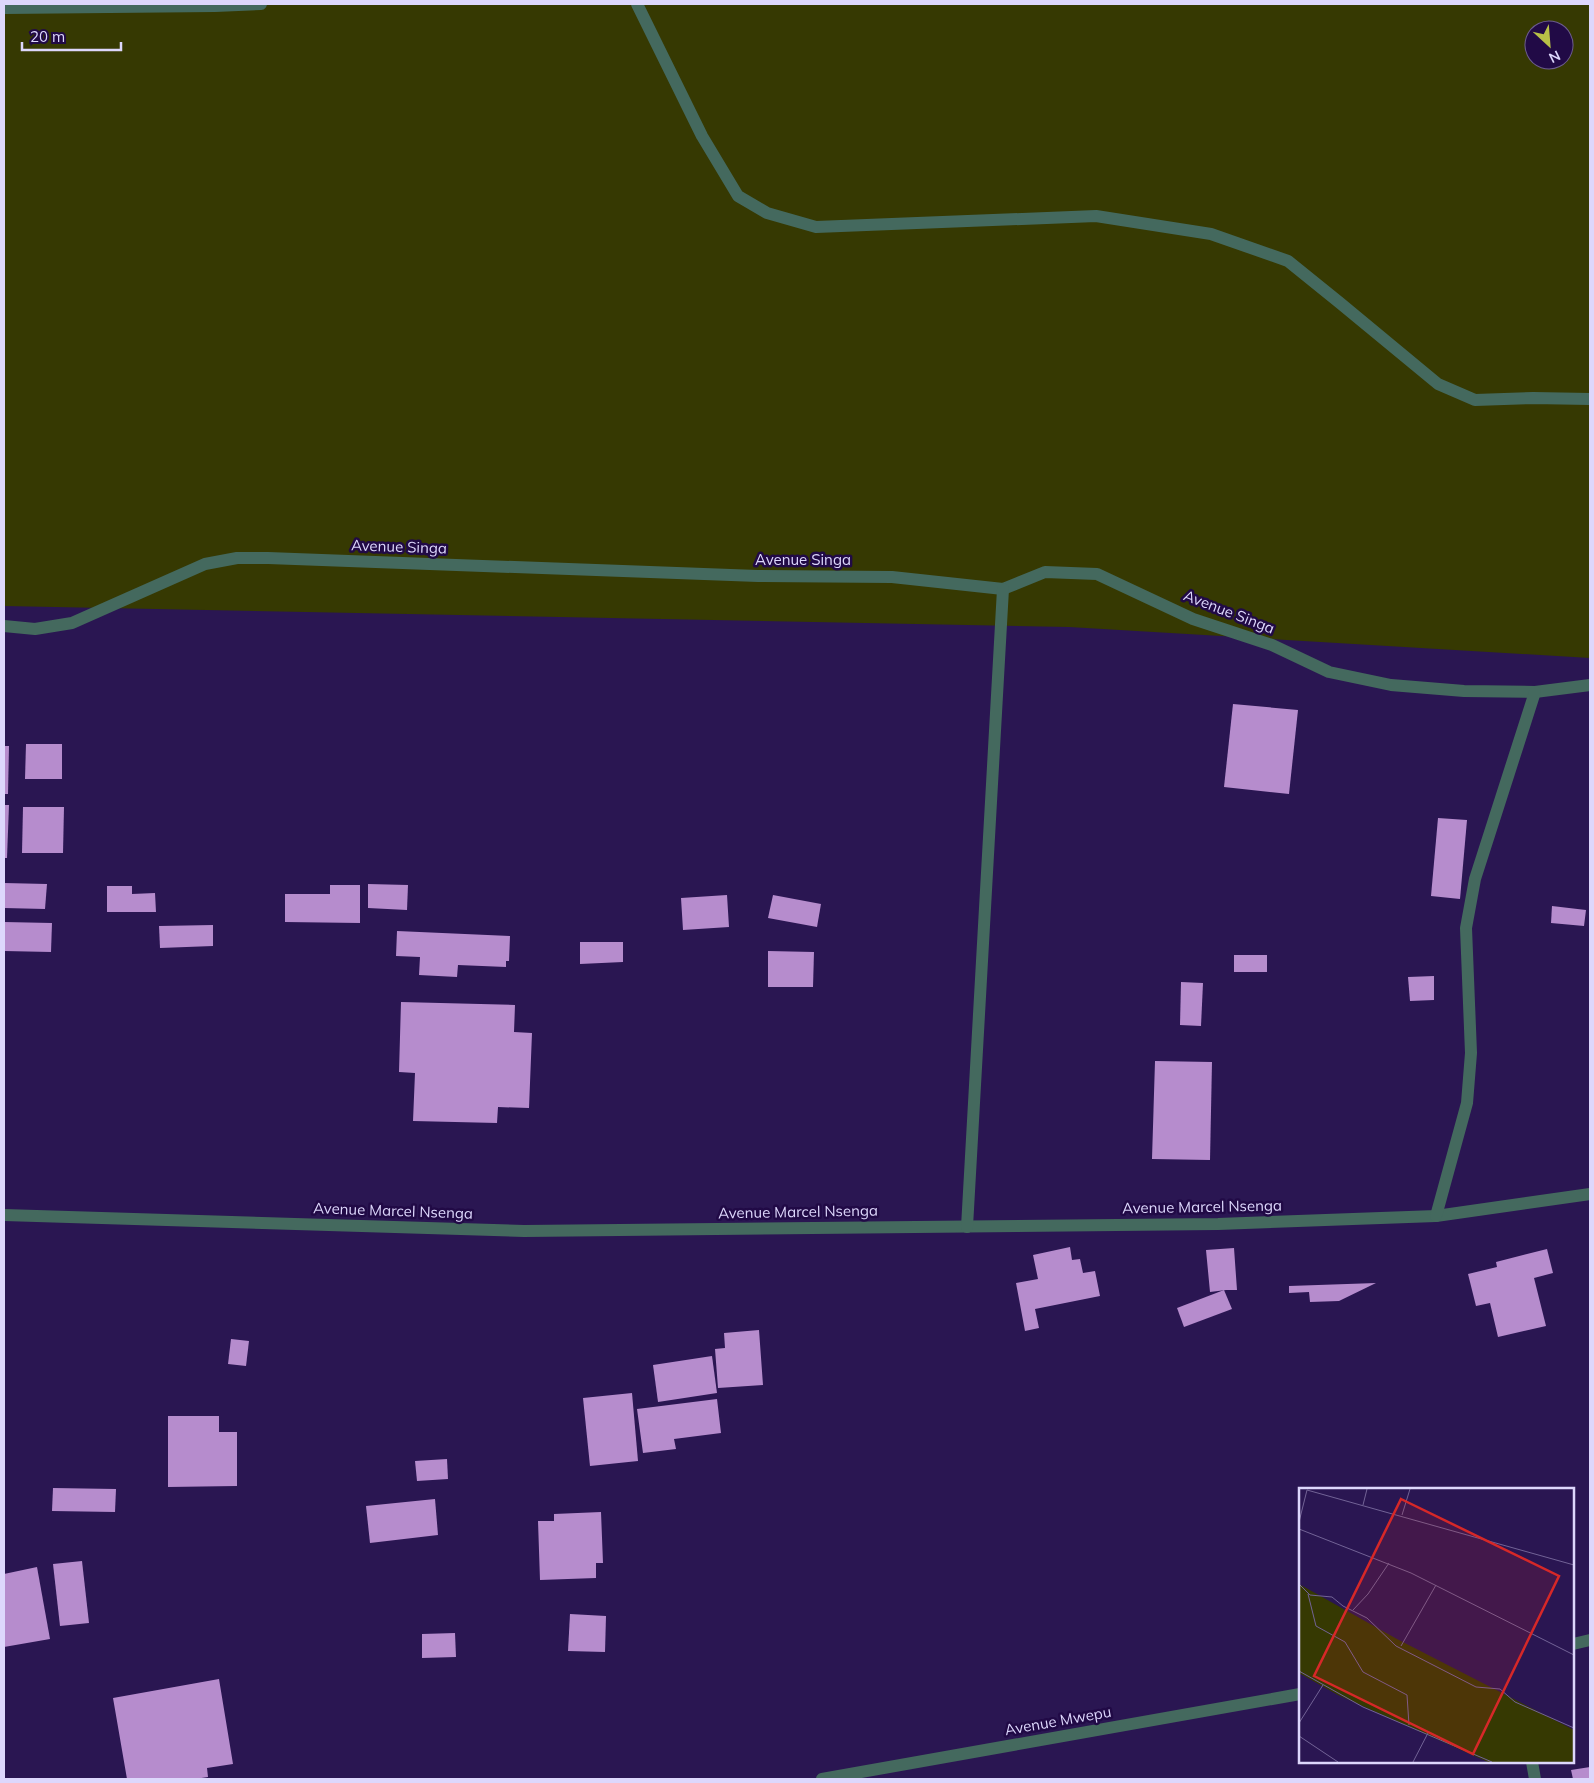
<svg xmlns="http://www.w3.org/2000/svg" width="1594" height="1783" font-family="Mulish,sans-serif">
  <style>
    .green { fill: #363902; fill-rule: evenodd }
    .building { fill: #b68ccd }
    .lines { fill: none; stroke-linecap: round; stroke-linejoin: round }
    .street { stroke: #44695e; stroke-width: 12 }
    .labels { text-anchor: middle; stroke-width: 5; stroke-linejoin: round; paint-order: stroke }
    .street-label { font-size: 15px; fill: #ddd7fc; stroke: #210a46 }
    .inset-road { fill: none; stroke: #726396; stroke-width: 1 }
    .view { fill: #d62828; fill-opacity: 0.15; stroke: #d62828; stroke-width: 2.5 }
    .inset-edge { fill: none; stroke: #ddd7fc; stroke-width: 2.5 }
  </style>
  <rect width="100%" height="100%" fill="#2a1652"/>
  <path class="green" d="M4 4H1590V658L1069 627 4 606ZM1534 30H1564V60H1534Z"/>
  <g class="building">
    <polygon points="1233,704 1298,710 1289,794 1224,787"/>
    <polygon points="26,744 62,744 62,779 25,779"/>
    <polygon points="4,746 9,746 8,794 4,794"/>
    <polygon points="4,805 9,805 7,858 4,858"/>
    <polygon points="23,807 64,807 63,853 22,853"/>
    <polygon points="1438,818 1467,820 1460,899 1431,896"/>
    <polygon points="4,883 47,884 45,909 4,908"/>
    <polygon points="368,884 408,885 407,910 368,908"/>
    <polygon points="330,885 360,885 360,923 285,922 285,894 330,894"/>
    <polygon points="107,886 132,886 132,894 155,893 156,912 107,912"/>
    <polygon points="727,895 729,927 683,930 681,898"/>
    <polygon points="773,895 821,904 817,927 768,918"/>
    <polygon points="1552,906 1586,910 1584,926 1551,923"/>
    <polygon points="4,922 52,923 51,952 4,951"/>
    <polygon points="213,925 213,946 160,948 159,926"/>
    <polygon points="397,931 510,936 509,961 506,961 506,967 458,965 457,977 419,975 420,957 396,956"/>
    <polygon points="580,942 623,942 623,962 580,964"/>
    <polygon points="768,951 814,952 813,987 768,987"/>
    <rect x="1234" y="955" width="33" height="17"/>
    <polygon points="1434,976 1434,1000 1410,1001 1408,977"/>
    <polygon points="1181,982 1203,983 1201,1026 1180,1025"/>
    <polygon points="401,1002 515,1005 514,1032 532,1033 529,1108 498,1107 497,1123 413,1121 415,1073 399,1072"/>
    <polygon points="1155,1061 1212,1062 1210,1160 1152,1159"/>
    <polygon points="1070,1247 1072,1260 1080,1259 1083,1273 1095,1271 1100,1296 1035,1309 1039,1328 1025,1331 1016,1283 1038,1279 1033,1255"/>
    <polygon points="1234,1248 1237,1290 1226,1290 1210,1292 1206,1250"/>
    <polygon points="1547,1249 1553,1273 1534,1278 1546,1326 1498,1337 1490,1303 1476,1306 1468,1274 1497,1267 1496,1262"/>
    <polygon points="1376,1283 1339,1301 1310,1302 1309,1292 1289,1293 1289,1286"/>
    <polygon points="1224,1290 1232,1309 1184,1327 1177,1308"/>
    <polygon points="759,1330 763,1385 718,1388 715,1349 725,1348 724,1333"/>
    <polygon points="231,1339 249,1341 246,1366 228,1364"/>
    <polygon points="712,1356 717,1393 658,1402 653,1365"/>
    <polygon points="632,1393 638,1461 590,1466 583,1398"/>
    <polygon points="717,1399 721,1433 674,1439 676,1449 643,1453 637,1409"/>
    <polygon points="168,1416 219,1416 219,1432 237,1432 237,1486 168,1487"/>
    <polygon points="447,1459 448,1479 417,1481 415,1461"/>
    <polygon points="53,1488 116,1489 115,1512 52,1511"/>
    <polygon points="435,1499 438,1535 370,1543 366,1506"/>
    <polygon points="601,1512 603,1563 596,1563 596,1578 540,1580 538,1521 554,1521 554,1514"/>
    <polygon points="82,1561 89,1623 60,1626 53,1564"/>
    <polygon points="37,1567 50,1639 4,1647 4,1574"/>
    <polygon points="570,1614 606,1616 605,1652 568,1651"/>
    <polygon points="455,1633 456,1657 422,1658 422,1634"/>
    <polygon points="219,1679 233,1764 207,1768 208,1777 195,1779 127,1779 113,1698"/>
    <polygon points="1590,1767 1590,1779 1573,1779 1571,1770"/>
  </g>
  <g class="lines">
    <g class="street">
      <polyline points="637,4 702,136 738,196 767,213 816,227 1096,216 1211,234 1288,261 1340,303 1438,384 1475,400 1533,398 1590,399"/>
      <polyline points="4,8 215,6 261,4"/>
      <polyline points="4,626 35,629 72,623 205,564 237,558 268,558 758,576 892,577 1003,589 1045,572 1097,574 1193,619 1272,645 1329,672 1391,685 1464,691 1535,692 1590,685"/>
      <polyline points="4,1215 524,1231 1218,1224 1436,1216 1590,1194"/>
      <polyline points="1436,1216 1467,1103 1471,1053 1466,928 1475,879 1535,692"/>
      <polyline points="967,1227 1003,589"/>
      <polyline points="1573,1644 1590,1640"/>
      <polyline points="1532,1762 1535,1779"/>
      <polyline points="822,1779 1300,1694"/>
    </g>
  </g>
  <g class="labels">
    <g class="street-label">
      <text transform="translate(399 547) rotate(2)" y="5">Avenue Singa</text>
      <text x="803" y="565">Avenue Singa</text>
      <text transform="translate(1229 612) rotate(21)" y="5">Avenue Singa</text>
      <text transform="translate(1202 1207) rotate(-1)" y="5">Avenue Marcel Nsenga</text>
      <text transform="translate(393 1211) rotate(2)" y="5">Avenue Marcel Nsenga</text>
      <text transform="translate(798 1212) rotate(-1)" y="5">Avenue Marcel Nsenga</text>
      <text transform="translate(1058 1721) rotate(-10)" y="5">Avenue Mwepu</text>
    </g>
  </g>
  <g transform="translate(1299 1488)">
    <rect width="275" height="275" fill="#2a1652"/>
    <path d="M0 96 98 151 275 242V274H189L39 207 0 185Z" fill="#363902"/>
    <path class="inset-road" d="M8 2 275 77M64 17 68 1M103 27 111 1M0 34 8 2M0 41 112 85 275 167M0 96 11 107 33 109 44 118 68 130 97 158 177 199 201 201 216 214 275 240M9 106 17 138 46 154 64 184 108 207 110 237M54 122 69 106 90 75M102 158 137 97M0 183 64 219 193 274M0 235 24 197M0 248 39 274M114 274 129 245"/>
    <path class="view" d="M102 11 260 88 174 266 15 188Z"/>
    <rect width="275" height="275" class="inset-edge"/>
  </g>
  <rect width="1594" height="1783" fill="none" stroke="#ddd7fc" stroke-width="10"/>
  <g transform="translate(1549 45) rotate(154)"><circle r="24" fill="#210a46" stroke="#6c5c8f"/>
  <path d="M0-4L9 19L0 12L-9 19Z" fill="#b8c147"/>
  <text y="-8" font-size="14" font-weight="bold" text-anchor="middle" fill="#ddd7fc">N</text>
  </g>
  <path d="M22 42v8h99v-8" fill="none" stroke="#ddd7fc" stroke-width="2.5"/>
  <text x="30" y="42" font-size="15" fill="#ddd7fc" stroke="#210a46" stroke-width="4" paint-order="stroke">20 m</text>
</svg>
